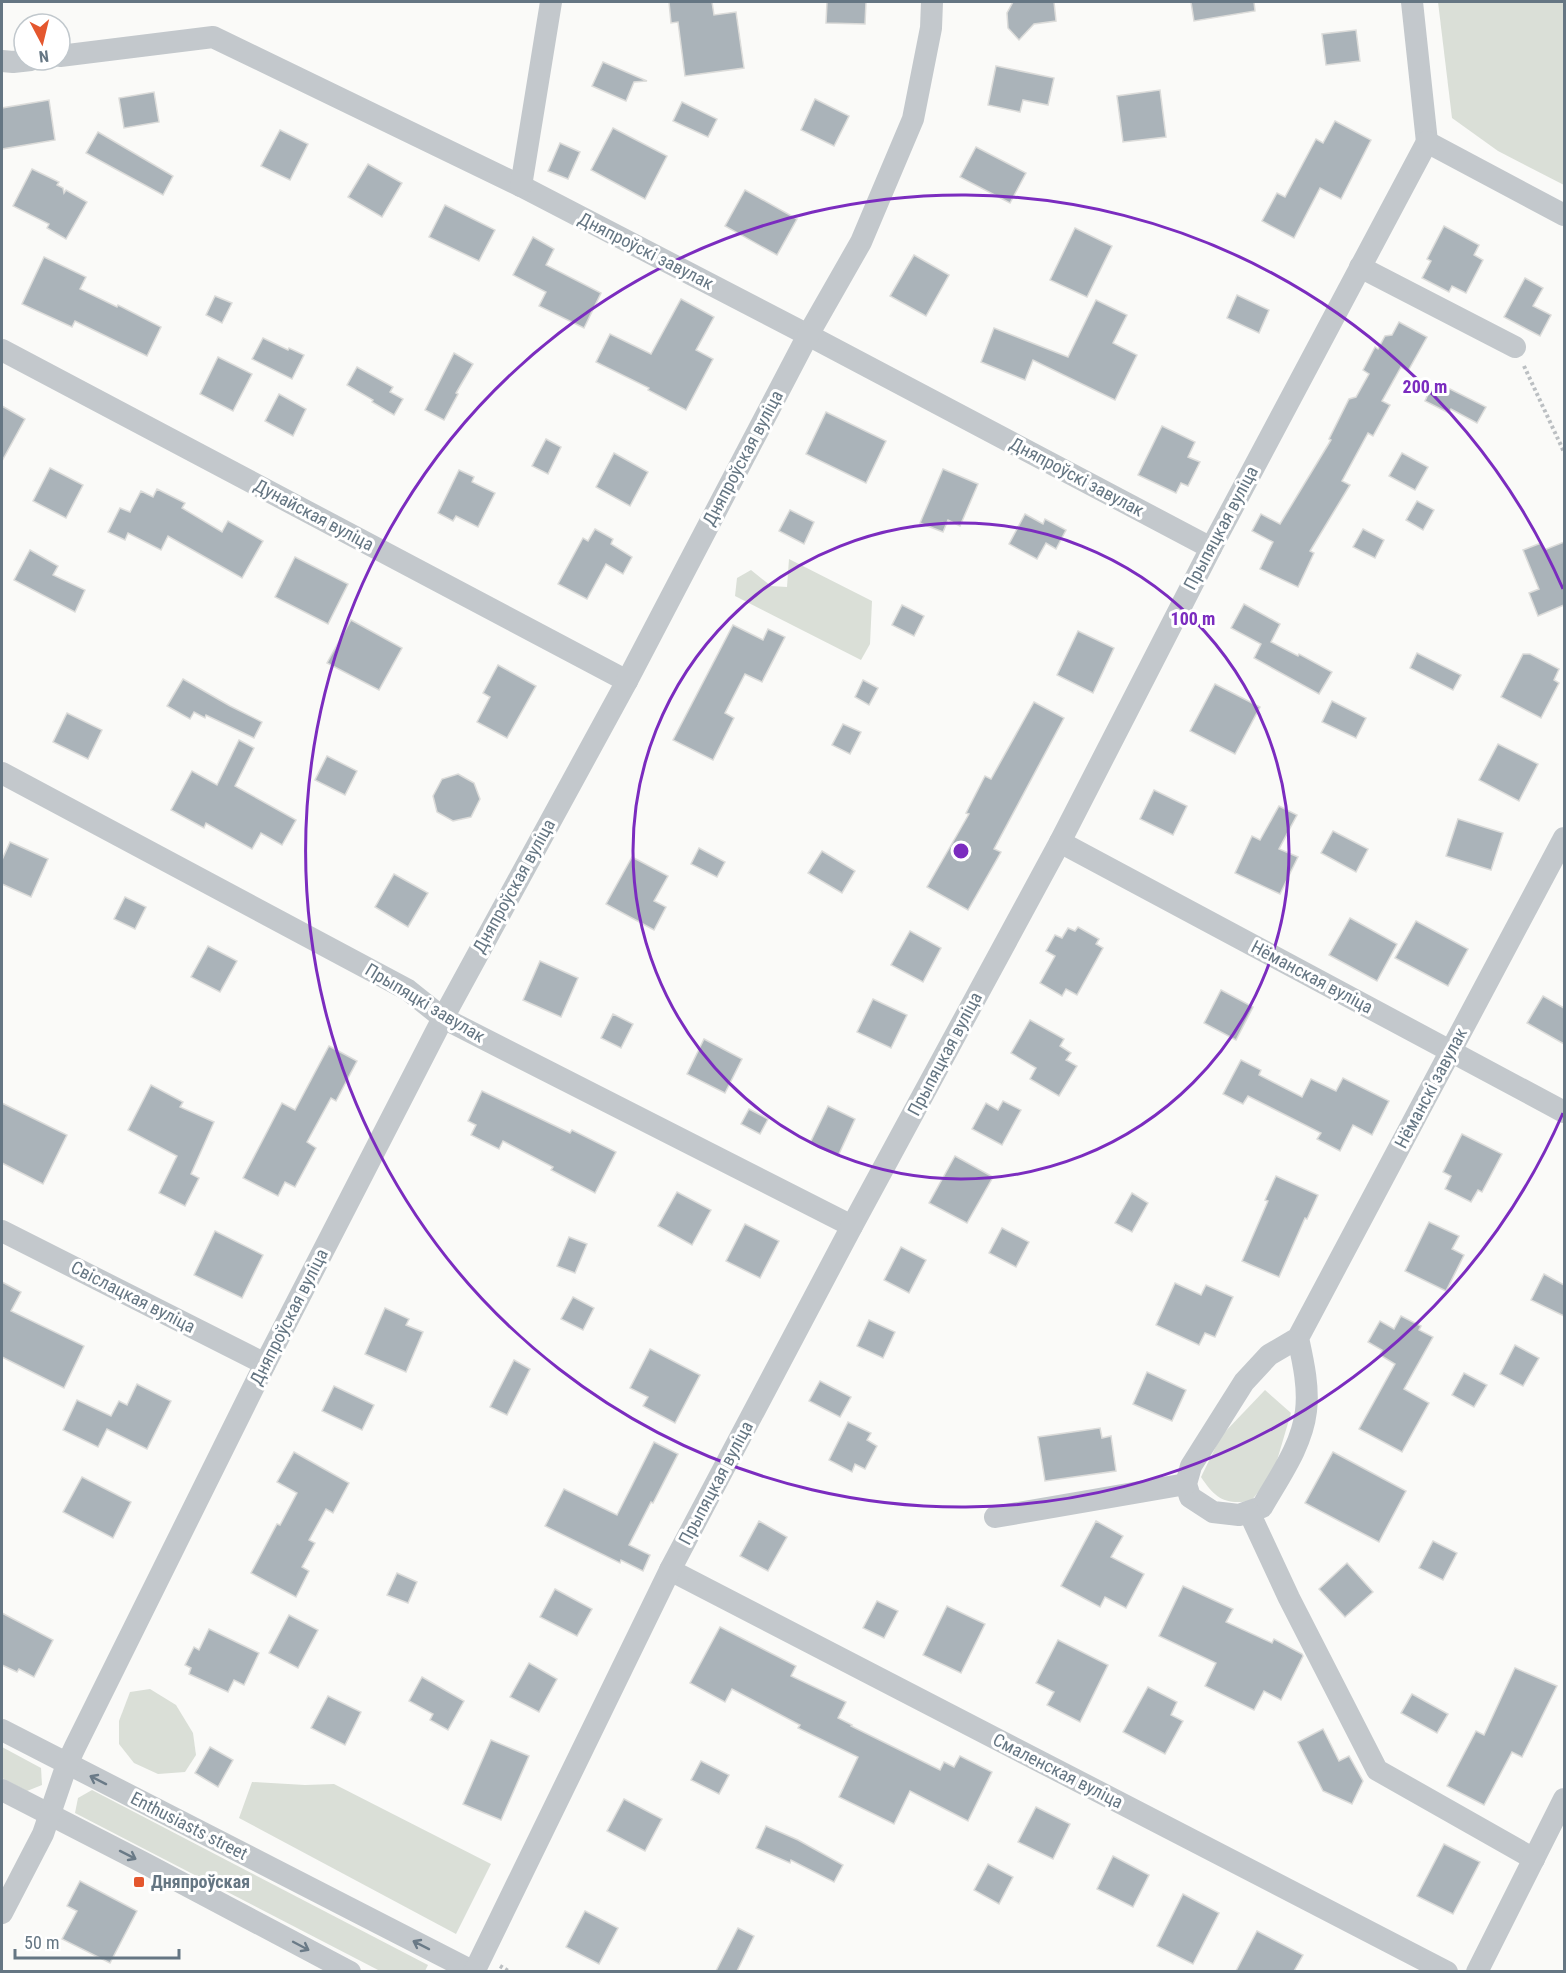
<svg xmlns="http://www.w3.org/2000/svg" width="1566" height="1973" font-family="'Roboto Condensed',sans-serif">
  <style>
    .green { fill: #dadfd7 }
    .building { fill: #aab3b9; stroke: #dcdcda; stroke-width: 1.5 }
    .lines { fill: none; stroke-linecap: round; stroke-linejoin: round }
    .path { stroke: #bbbfc2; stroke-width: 4; stroke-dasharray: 3 3; stroke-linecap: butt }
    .minor { stroke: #c3c8cc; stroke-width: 22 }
    .oneway { stroke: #6a7a87 }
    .ring { fill: none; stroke: #7b2cbf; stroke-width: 3 }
    .poi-dot { fill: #e4572e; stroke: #fff; stroke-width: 2 }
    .labels { text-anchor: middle; stroke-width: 6; stroke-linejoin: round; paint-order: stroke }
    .street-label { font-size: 18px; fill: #657683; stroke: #fff }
    .poi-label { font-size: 18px; font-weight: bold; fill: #657683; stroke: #fff; text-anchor: start }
    .centre { fill: #7b2cbf; stroke: #fff; stroke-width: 3 }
    .ring-label { font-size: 18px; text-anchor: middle; font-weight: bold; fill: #7b2cbf; stroke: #fff; stroke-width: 6; stroke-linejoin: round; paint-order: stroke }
  </style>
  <rect width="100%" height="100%" fill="#fafaf8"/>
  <g class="green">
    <polygon points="1438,2 1564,2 1564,185 1498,151 1452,118"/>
    <polygon points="789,559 872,601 870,644 861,660 735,596 737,578 751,570 771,586 787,587"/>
    <path d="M1265 1390 1291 1413 1273 1474 1251 1501C1224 1505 1215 1498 1201 1477L1221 1436Z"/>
    <polygon points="150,1689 176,1705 193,1733 196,1755 185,1772 158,1774 134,1763 119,1744 119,1721 130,1692"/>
    <polygon points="2,1747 41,1768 42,1785 27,1791 2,1778"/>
    <polygon points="252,1782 305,1785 334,1784 491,1864 456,1934 239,1818"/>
    <polygon points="92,1790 428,1965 425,1971 380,1971 75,1813 78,1798"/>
  </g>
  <g class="building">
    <polygon points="669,2 712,2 714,15 736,12 744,68 685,76 678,22 671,23"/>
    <polygon points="827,2 866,2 865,24 826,23"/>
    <polygon points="1013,2 1054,2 1056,21 1034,24 1019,40 1008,28 1007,13"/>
    <polygon points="1191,2 1254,2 1255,11 1194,21"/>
    <polygon points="1356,30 1360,61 1326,65 1322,34"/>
    <polygon points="603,62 647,81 634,82 626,101 592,86"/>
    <polygon points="996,66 1054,78 1048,105 1023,100 1020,112 988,105"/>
    <polygon points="1160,90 1166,137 1123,142 1117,96"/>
    <polygon points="154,92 159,122 124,128 119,98"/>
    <polygon points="815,99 849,116 834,146 801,130"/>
    <polygon points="49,100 55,140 2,149 2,108"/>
    <polygon points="682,102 717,119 708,137 673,121"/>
    <polygon points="1335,121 1371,140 1341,199 1320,188 1294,238 1262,221 1277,193 1285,197 1316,139 1323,143"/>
    <polygon points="613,128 667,156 645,199 591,170"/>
    <polygon points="280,130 308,144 290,180 261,166"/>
    <polygon points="98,132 173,176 163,195 86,153"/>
    <polygon points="560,143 580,152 568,179 548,171"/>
    <polygon points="976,147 1026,173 1010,203 960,177"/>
    <polygon points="368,164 402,183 382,217 348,197"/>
    <polygon points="32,169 59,182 57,185 63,188 64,193 66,190 87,202 66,239 47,228 49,224 13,206"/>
    <polygon points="745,190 797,219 777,255 725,226"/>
    <polygon points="445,205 495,230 479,261 429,237"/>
    <polygon points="1444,226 1479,245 1474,255 1483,260 1466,293 1452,286 1449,292 1422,278 1431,261 1427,259"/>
    <polygon points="1075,228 1112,246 1087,297 1050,280"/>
    <polygon points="533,237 554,249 546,265 601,293 584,328 539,306 546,292 513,275"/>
    <polygon points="914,255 949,275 926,316 890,296"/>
    <polygon points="44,257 86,277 80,289 117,307 118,305 161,327 147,356 75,321 72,327 22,304"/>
    <polygon points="1525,278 1543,288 1533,306 1551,315 1540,336 1504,317"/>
    <polygon points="1237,295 1269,310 1259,333 1227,318"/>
    <polygon points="215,296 232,303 222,323 206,315"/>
    <polygon points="681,299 714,317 696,350 713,359 686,410 648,390 649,388 596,362 610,334 651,354"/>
    <polygon points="1096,300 1127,315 1113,343 1137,355 1115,400 1033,360 1025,380 981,362 994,328 1068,357"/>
    <polygon points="1399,322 1427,337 1408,371 1401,367 1382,401 1390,405 1373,436 1368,433 1342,481 1350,485 1310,551 1314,553 1298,587 1260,569 1273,542 1252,531 1261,514 1280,524 1331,440 1329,439 1349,399 1356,397 1369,374 1363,370 1375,347 1378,349 1385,336 1392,335"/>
    <polygon points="263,338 288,350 289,348 304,355 292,379 252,359"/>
    <polygon points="454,353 473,364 456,393 458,394 444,420 425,410"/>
    <polygon points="218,357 252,374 233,411 200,394"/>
    <polygon points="357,367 393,387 390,392 403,399 394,415 372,402 373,400 347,385"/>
    <polygon points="1434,381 1486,407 1477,423 1451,409 1449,413 1425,401"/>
    <polygon points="279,394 306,409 293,436 265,421"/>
    <polygon points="2,406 25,419 2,461"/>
    <polygon points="826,412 886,441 866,483 806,454"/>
    <polygon points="1162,426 1195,442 1188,457 1200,462 1188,486 1181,483 1176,493 1138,475"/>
    <polygon points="546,439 561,447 548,474 532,466"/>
    <polygon points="614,453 648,472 630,506 596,487"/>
    <polygon points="1402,453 1428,467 1415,490 1389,476"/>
    <polygon points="50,468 83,485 66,518 33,501"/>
    <polygon points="943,469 978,484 960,526 948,520 943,532 920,523"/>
    <polygon points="459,470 474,477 472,482 495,493 478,527 456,516 453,521 438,513"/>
    <polygon points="157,489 185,503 182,508 222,532 228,521 263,541 242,578 168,536 161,550 128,533 125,540 108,532 120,508 130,512 141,491 153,497"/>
    <polygon points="1417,501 1434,510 1423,530 1406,520"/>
    <polygon points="790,510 814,522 804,544 779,531"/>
    <polygon points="1025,514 1043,524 1045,519 1066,530 1056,549 1046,543 1037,559 1009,544"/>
    <polygon points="595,529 613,539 611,544 632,557 623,574 606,564 587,599 558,584 583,538 588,541"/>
    <polygon points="1363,529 1384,540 1375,558 1353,547"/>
    <polygon points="1564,542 1564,605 1538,616 1529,593 1539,589 1523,550 1541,543 1544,550"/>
    <polygon points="30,550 58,566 53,575 85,590 75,612 14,580"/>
    <polygon points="295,557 348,584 328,624 275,597"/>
    <polygon points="1244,604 1280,624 1271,642 1298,656 1299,654 1332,672 1319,694 1254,658 1261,644 1231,628"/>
    <polygon points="902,605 924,616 914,636 892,625"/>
    <polygon points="351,620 402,648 379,690 327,663"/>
    <polygon points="733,625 763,640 768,629 785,637 762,682 745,674 725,713 734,718 713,760 673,740"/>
    <polygon points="1078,631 1114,648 1093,693 1057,675"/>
    <polygon points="1417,653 1461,675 1453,690 1410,668"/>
    <polygon points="1523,654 1530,654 1559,669 1554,680 1559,683 1541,718 1501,697"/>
    <polygon points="498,665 536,686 507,738 477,722 490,697 483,693"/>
    <polygon points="183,679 230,706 262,722 254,738 206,715 205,718 194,712 190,719 167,706"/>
    <polygon points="863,680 878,688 869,705 855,697"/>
    <polygon points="1215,684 1260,707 1235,754 1190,731"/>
    <polygon points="1332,701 1366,718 1356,738 1322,722"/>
    <polygon points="1034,702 1064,718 994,849 1001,852 968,910 927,887 969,814 966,813 985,776 991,779"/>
    <polygon points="67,713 102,730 88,759 53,742"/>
    <polygon points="843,724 861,732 850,754 832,745"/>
    <polygon points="239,740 254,748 235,786 296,820 282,845 261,833 252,849 206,823 204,828 171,810 192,771 217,785"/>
    <polygon points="1498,744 1538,764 1519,801 1479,780"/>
    <polygon points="327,756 357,771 345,795 315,780"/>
    <polygon points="458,774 474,783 480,799 471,817 453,821 437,812 433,796 442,779"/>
    <polygon points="1154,790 1187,806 1173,835 1140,819"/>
    <polygon points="1279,806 1297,815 1279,849 1298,857 1280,894 1235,873 1252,836 1260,840"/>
    <polygon points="1458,819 1503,833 1491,870 1446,856"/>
    <polygon points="1333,831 1368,849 1356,872 1321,853"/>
    <polygon points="10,842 48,859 31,897 2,884 2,860"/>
    <polygon points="699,848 725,862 717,877 691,864"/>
    <polygon points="822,851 855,871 842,893 808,873"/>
    <polygon points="632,857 668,876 654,901 666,907 654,930 606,904"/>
    <polygon points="394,874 428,893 408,927 375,907"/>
    <polygon points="125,897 146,907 135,929 114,919"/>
    <polygon points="1350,918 1397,944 1377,981 1329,955"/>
    <polygon points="1416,921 1468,949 1448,986 1395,958"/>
    <polygon points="1078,927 1099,939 1096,944 1103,948 1077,995 1066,989 1062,996 1040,983 1055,956 1046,951 1055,935 1062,938 1068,928 1075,931"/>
    <polygon points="910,931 941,948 923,982 891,965"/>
    <polygon points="208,946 237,961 220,992 191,977"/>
    <polygon points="540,961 578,978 561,1017 523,1000"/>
    <polygon points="1221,990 1253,1007 1236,1040 1204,1023"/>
    <polygon points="1543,996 1564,1008 1564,1044 1527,1023"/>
    <polygon points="873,999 907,1015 891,1048 857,1032"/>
    <polygon points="613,1014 633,1024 621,1048 601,1038"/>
    <polygon points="1030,1020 1064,1039 1060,1046 1071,1053 1066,1060 1077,1066 1059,1096 1030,1079 1036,1068 1011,1053"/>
    <polygon points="704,1039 742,1059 725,1093 687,1074"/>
    <polygon points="329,1046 357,1061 336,1101 331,1098 307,1142 316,1148 295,1187 285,1182 278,1196 243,1178 282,1103 295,1110"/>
    <polygon points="1241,1060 1261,1070 1259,1075 1302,1097 1311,1079 1336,1091 1343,1078 1389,1101 1372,1135 1353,1125 1340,1151 1317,1139 1321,1133 1248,1096 1243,1104 1223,1094"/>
    <polygon points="151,1085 183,1102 180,1107 214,1122 191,1174 199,1178 185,1206 159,1193 177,1156 128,1130"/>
    <polygon points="482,1091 570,1133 572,1130 616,1152 595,1193 551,1170 553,1167 503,1141 499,1149 471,1135 476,1125 468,1121"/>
    <polygon points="1003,1101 1021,1110 1002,1145 972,1129 986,1103 998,1110"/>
    <polygon points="2,1103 67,1135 43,1184 2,1163"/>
    <polygon points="828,1106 855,1119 838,1156 810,1143"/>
    <polygon points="749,1109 768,1119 760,1134 741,1124"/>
    <polygon points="1462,1134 1502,1154 1482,1192 1478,1190 1471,1202 1445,1189 1451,1176 1443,1172"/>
    <polygon points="955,1156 993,1177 967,1223 929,1203"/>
    <polygon points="1276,1176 1318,1195 1307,1219 1305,1218 1279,1277 1242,1261 1268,1201 1265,1200"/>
    <polygon points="677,1192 711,1210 692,1245 658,1226"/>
    <polygon points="1132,1193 1148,1203 1132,1232 1115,1223"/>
    <polygon points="1429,1222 1459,1236 1452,1249 1464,1255 1446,1291 1405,1271"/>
    <polygon points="745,1224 779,1241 760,1278 726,1261"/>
    <polygon points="1002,1228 1029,1242 1016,1267 989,1253"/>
    <polygon points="215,1231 263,1255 242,1298 194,1275"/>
    <polygon points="569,1237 587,1244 575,1273 557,1266"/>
    <polygon points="901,1247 926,1260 909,1293 884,1280"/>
    <polygon points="1544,1274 1564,1285 1564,1316 1531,1300"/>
    <polygon points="2,1282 21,1292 11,1311 84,1346 64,1388 2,1357"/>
    <polygon points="1175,1283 1201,1295 1206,1285 1233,1297 1215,1337 1205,1333 1199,1345 1156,1325"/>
    <polygon points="573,1297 594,1308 583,1330 561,1319"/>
    <polygon points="385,1308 409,1319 406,1325 423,1332 406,1372 365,1354"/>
    <polygon points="1401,1316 1421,1326 1419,1330 1433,1337 1404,1389 1429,1403 1402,1452 1359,1429 1395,1364 1380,1355 1382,1350 1368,1342 1380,1321 1394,1329"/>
    <polygon points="869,1320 895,1332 883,1358 857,1346"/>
    <polygon points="1515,1345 1539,1358 1523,1386 1500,1374"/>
    <polygon points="650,1349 700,1375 675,1423 643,1406 648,1397 630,1388"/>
    <polygon points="514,1360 530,1369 507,1415 490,1407"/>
    <polygon points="1147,1372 1186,1390 1172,1421 1133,1404"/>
    <polygon points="1464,1373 1487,1385 1474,1407 1452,1395"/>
    <polygon points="820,1381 851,1397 840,1417 809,1401"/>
    <polygon points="137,1384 171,1401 147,1449 107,1429 98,1447 63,1430 77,1400 111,1416 119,1401 127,1405"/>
    <polygon points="334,1386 374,1405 362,1430 322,1411"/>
    <polygon points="848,1422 871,1433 867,1440 877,1446 865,1469 855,1464 852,1472 829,1460"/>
    <polygon points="1100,1428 1102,1438 1111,1436 1116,1471 1045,1481 1038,1437"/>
    <polygon points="654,1442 678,1454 653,1503 651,1502 629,1545 650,1555 643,1571 621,1560 620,1563 545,1526 564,1489 617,1515"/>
    <polygon points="294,1452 349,1483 333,1513 326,1509 309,1540 315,1543 302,1567 309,1571 296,1597 251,1573 277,1524 280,1525 297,1493 277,1482"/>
    <polygon points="1333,1452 1406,1491 1379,1542 1305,1503"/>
    <polygon points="82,1477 131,1502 113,1538 63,1512"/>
    <polygon points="759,1521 787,1537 768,1571 740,1556"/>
    <polygon points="1096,1521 1123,1536 1111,1557 1144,1574 1126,1608 1105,1597 1100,1607 1061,1586"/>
    <polygon points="1433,1541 1457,1553 1443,1580 1419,1568"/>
    <polygon points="1347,1563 1373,1592 1345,1617 1319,1589"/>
    <polygon points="397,1573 417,1582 408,1603 387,1595"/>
    <polygon points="1183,1586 1233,1609 1226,1622 1272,1643 1274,1639 1302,1654 1303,1656 1281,1700 1264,1691 1254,1710 1205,1686 1216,1663 1159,1636"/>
    <polygon points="555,1589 592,1609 577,1636 540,1617"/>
    <polygon points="877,1601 898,1611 884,1638 863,1628"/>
    <polygon points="947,1606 985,1624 961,1673 923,1655"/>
    <polygon points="2,1613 53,1640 34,1677 19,1669 17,1672 2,1665"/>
    <polygon points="289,1615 318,1630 298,1668 269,1653"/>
    <polygon points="720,1627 796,1666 791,1676 846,1702 838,1718 852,1725 851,1726 940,1770 944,1762 954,1767 960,1756 992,1772 968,1821 910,1791 894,1824 839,1797 858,1757 798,1728 800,1725 732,1689 725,1702 690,1683"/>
    <polygon points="209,1629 259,1653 244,1685 234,1680 228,1692 189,1674 191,1668 185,1665 194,1647 199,1650"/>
    <polygon points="1058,1640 1108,1665 1080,1722 1047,1705 1054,1692 1036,1683"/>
    <polygon points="529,1663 557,1679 539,1712 510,1697"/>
    <polygon points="1515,1668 1557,1686 1522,1757 1512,1752 1484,1805 1447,1786 1476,1731 1484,1735"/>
    <polygon points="422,1677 464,1701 448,1730 430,1720 433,1714 409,1701"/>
    <polygon points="1148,1687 1177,1702 1171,1715 1183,1721 1165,1754 1123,1732"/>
    <polygon points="1412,1694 1448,1714 1437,1733 1401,1713"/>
    <polygon points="328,1696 361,1712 345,1745 311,1728"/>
    <polygon points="1323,1729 1339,1761 1349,1756 1363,1781 1352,1804 1323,1791 1298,1742"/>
    <polygon points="491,1740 529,1756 501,1820 463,1804"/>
    <polygon points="210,1747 233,1760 218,1787 195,1773"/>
    <polygon points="701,1761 729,1775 719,1794 691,1780"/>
    <polygon points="624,1799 662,1819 645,1851 607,1831"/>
    <polygon points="1036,1807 1070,1824 1053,1859 1018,1842"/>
    <polygon points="766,1826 798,1840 843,1865 834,1882 791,1860 790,1863 756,1848"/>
    <polygon points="1444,1844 1480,1862 1453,1914 1417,1896"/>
    <polygon points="1113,1856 1149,1875 1133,1907 1097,1889"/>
    <polygon points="988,1864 1013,1877 999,1904 974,1890"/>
    <polygon points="80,1881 137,1911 110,1963 62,1939 77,1911 67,1906"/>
    <polygon points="1183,1894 1219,1913 1193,1964 1157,1946"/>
    <polygon points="585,1911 618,1928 599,1964 566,1947"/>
    <polygon points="738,1928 754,1936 737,1971 716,1971"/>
    <polygon points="1257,1931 1303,1955 1294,1971 1236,1971"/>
  </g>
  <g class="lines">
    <g class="path">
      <polyline points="1524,366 1564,452"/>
      <polyline points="500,1966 510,1972"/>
    </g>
    <g class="minor">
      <polyline points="1412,2 1427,142"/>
      <polyline points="60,56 213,37 521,186 808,335 1211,548"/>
      <polyline points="2,61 13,62 31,60"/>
      <polyline points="1427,142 1564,215"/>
      <polyline points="521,186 551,2"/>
      <polyline points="1360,267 1515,347"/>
      <polyline points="2,350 627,681"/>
      <polyline points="2,773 408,990 443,1018 852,1226"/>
      <polyline points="1060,842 1564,1112"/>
      <polyline points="2,1231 265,1364"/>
      <path d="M1298 1338C1303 1361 1309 1387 1306 1411 1302 1446 1279 1477 1262 1507L1239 1515 1213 1512 1190 1497 1186 1484 1191 1466 1244 1382 1269 1355 1298 1338 1564 838"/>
      <polyline points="1249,1512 1289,1598 1377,1770 1534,1859"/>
      <polyline points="995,1517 1186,1484"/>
      <polyline points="670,1570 1447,1972"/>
      <polyline points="2,1730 474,1972"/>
      <polyline points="2,1790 146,1864 350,1972"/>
      <polyline points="2,1913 43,1834 67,1764 75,1747 265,1364 443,1018 627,681 808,335 861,242 913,119 931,28 932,2"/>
      <polyline points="474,1972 670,1570 852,1226 1060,842 1211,548 1427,142"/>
      <polyline points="1477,1972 1564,1799"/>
    </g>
  </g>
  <defs><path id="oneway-shaft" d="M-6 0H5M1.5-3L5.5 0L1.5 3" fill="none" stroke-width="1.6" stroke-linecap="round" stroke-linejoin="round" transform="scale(1.5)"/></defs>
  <g class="oneway">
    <use href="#oneway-shaft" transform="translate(98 1780) rotate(-153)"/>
    <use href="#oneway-shaft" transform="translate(128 1855) rotate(27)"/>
    <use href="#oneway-shaft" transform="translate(421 1945) rotate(-153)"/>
    <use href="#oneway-shaft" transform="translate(301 1946) rotate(28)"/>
  </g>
  <g class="ring">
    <circle cx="961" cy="851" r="328"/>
    <path d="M1563 1113A656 656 0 1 1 1563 589"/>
  </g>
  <rect class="poi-dot" x="133" y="1876" width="12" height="12" rx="3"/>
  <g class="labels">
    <g class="street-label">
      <text transform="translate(646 251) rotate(27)" y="6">Дняпроўскі завулак</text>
      <text transform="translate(743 458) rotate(-62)" y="6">Дняпроўская вуліца</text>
      <text transform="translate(1077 477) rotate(28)" y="6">Дняпроўскі завулак</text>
      <text transform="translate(314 515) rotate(28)" y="6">Дунайская вуліца</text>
      <text transform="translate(1221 528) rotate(-62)" y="6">Прыпяцкая вуліца</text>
      <text transform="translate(514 886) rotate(-61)" y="6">Дняпроўская вуліца</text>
      <text transform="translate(1312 977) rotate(28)" y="6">Нёманская вуліца</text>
      <text transform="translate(425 1003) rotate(31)" y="6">Прыпяцкі завулак</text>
      <text transform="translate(945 1054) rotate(-62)" y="6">Прыпяцкая вуліца</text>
      <text transform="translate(1431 1088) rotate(-62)" y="6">Нёманскі завулак</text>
      <text transform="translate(133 1297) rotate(27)" y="6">Свіслацкая вуліца</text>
      <text transform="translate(289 1317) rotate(-63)" y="6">Дняпроўская вуліца</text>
      <text transform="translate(716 1483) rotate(-62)" y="6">Прыпяцкая вуліца</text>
      <text transform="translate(1058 1771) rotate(27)" y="6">Смаленская вуліца</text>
      <text transform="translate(189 1826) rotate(27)" y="6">Enthusiasts street</text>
    </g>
    <g class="poi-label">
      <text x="151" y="1888">Дняпроўская</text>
    </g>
  </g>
  <circle cx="961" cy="851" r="9" class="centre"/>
  <g class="ring-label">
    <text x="1425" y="393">200 m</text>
    <text x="1193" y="625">100 m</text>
  </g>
  <rect width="1566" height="1973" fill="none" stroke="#657683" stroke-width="6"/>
  <g transform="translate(42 42) rotate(173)"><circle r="28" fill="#ffffff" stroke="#c1c8cd" stroke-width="1.5"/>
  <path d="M0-4.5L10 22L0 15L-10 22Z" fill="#e4572e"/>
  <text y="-9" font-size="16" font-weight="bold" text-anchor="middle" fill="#657683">N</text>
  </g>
  <path d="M15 1949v9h164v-9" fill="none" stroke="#657683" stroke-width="3"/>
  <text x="24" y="1949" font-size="18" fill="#657683" stroke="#ffffff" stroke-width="4.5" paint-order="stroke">50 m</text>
</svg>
